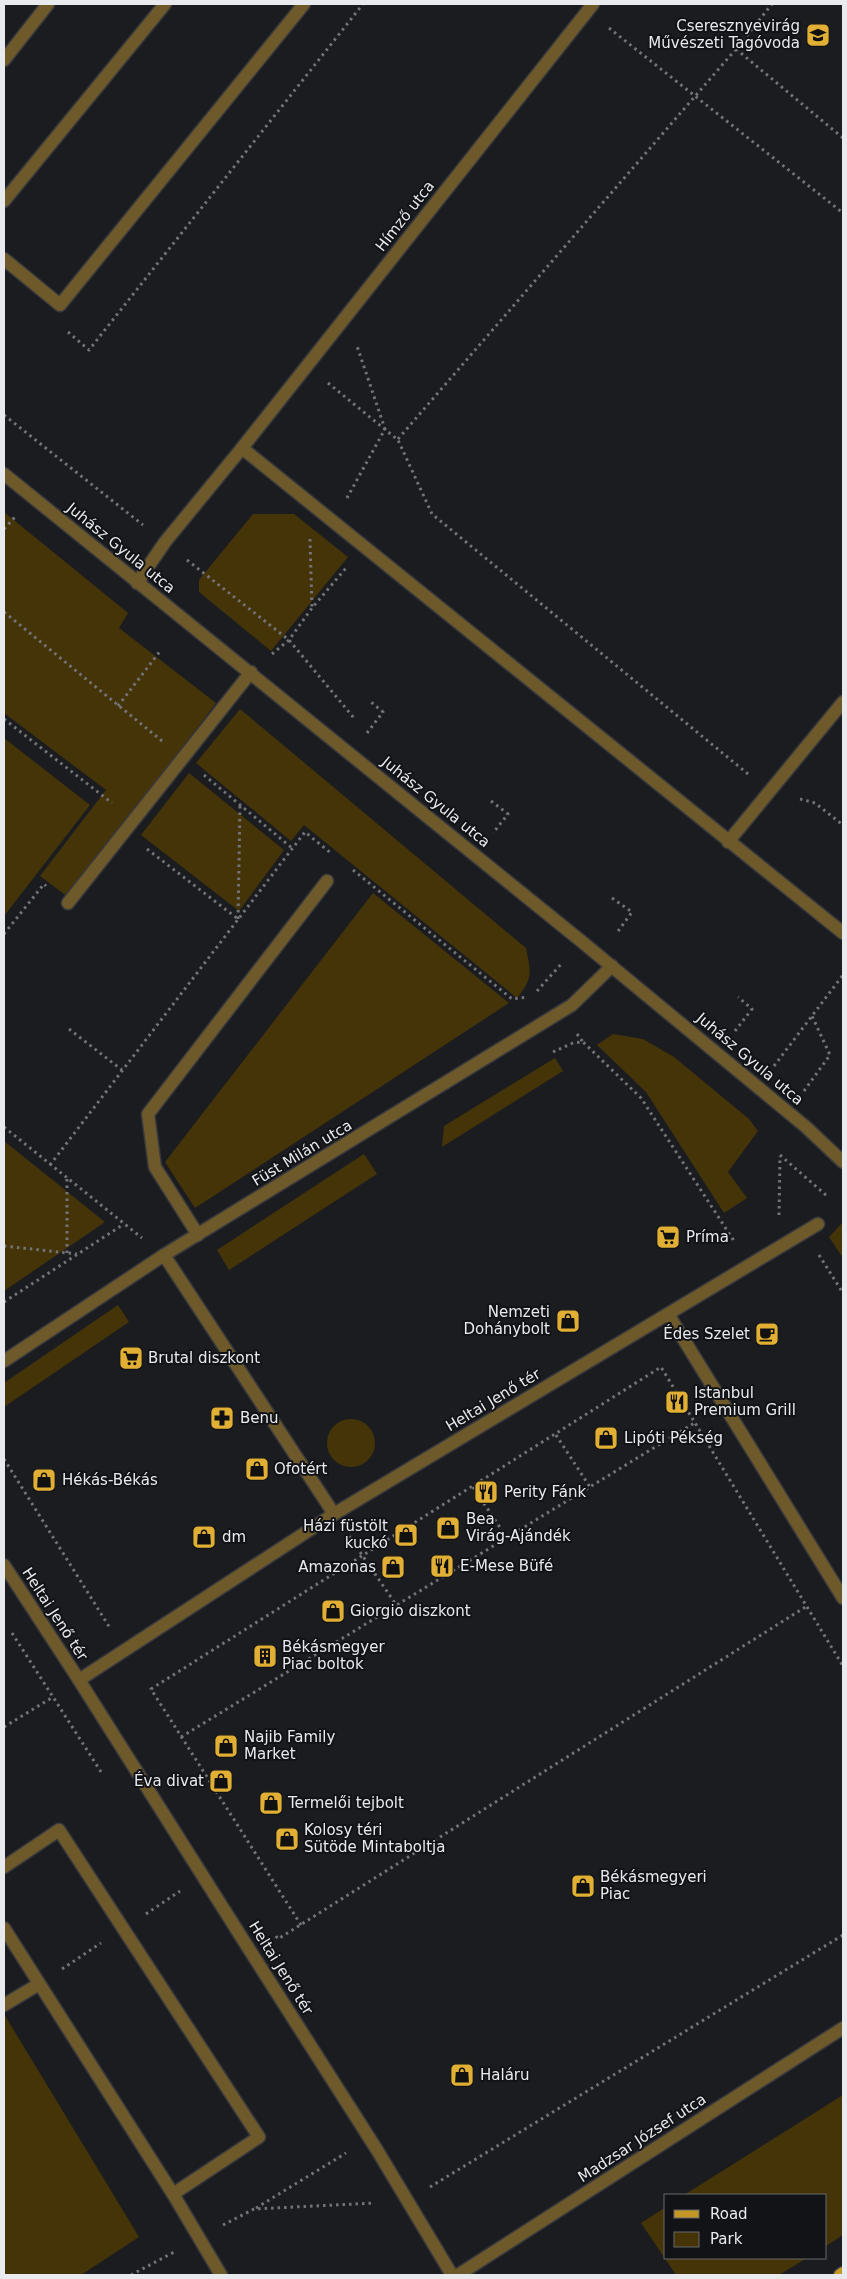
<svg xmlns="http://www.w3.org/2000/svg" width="847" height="2279" font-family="'DejaVu Sans',sans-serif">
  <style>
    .green { fill: #463409 }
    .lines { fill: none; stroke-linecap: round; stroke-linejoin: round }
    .service-casing { stroke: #37393d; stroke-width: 15 }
    .pedestrian-casing { stroke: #37393d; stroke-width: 15 }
    .minor-casing { stroke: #37393d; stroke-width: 15 }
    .tertiary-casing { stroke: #37393d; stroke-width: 15 }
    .primary-casing { stroke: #37393d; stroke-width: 15 }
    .path { stroke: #737478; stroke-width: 3; stroke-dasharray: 2.5 4; stroke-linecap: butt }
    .service { stroke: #6e592b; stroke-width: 12 }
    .pedestrian { stroke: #6e592b; stroke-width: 12 }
    .minor { stroke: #6e592b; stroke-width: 12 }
    .tertiary { stroke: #6e592b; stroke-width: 12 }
    .primary { stroke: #c39626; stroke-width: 12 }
    .labels { text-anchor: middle; stroke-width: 4; stroke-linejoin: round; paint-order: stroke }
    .poi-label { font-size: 15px; fill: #e9eaed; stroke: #111317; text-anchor: start }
    .street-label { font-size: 15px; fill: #e9eaed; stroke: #111317 }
  </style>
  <rect width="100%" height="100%" fill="#1a1c20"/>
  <g class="green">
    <polygon points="4,512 128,613 119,628 216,703 68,897 40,876 106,790 4,713"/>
    <polygon points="253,514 294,514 348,557 271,651 199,592 199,580"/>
    <path d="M240 709 526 948C531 972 533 979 517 998L304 825 291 841 196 763Z"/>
    <polygon points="4,738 90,805 4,916"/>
    <polygon points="189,773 284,850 239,911 141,835"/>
    <polygon points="373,893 509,1003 195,1208 165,1162"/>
    <polygon points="613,1034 643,1039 674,1057 749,1119 758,1131 728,1172 747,1198 724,1213 646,1092 597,1045"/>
    <polygon points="555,1058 563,1071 442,1147 444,1126"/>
    <polygon points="4,1141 105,1222 4,1291"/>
    <polygon points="364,1154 377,1174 229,1270 217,1250"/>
    <polygon points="843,1222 843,1258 829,1237"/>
    <polygon points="118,1305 129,1322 4,1407 4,1383"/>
    <circle cx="351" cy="1443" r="24"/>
    <polygon points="4,2014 139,2237 81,2275 4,2275"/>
    <polygon points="843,2095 843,2235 826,2246 826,2195 684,2195"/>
    <polygon points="666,2207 666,2258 807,2258 779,2275 676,2275 641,2223"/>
  </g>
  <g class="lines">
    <g class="service-casing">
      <g id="service">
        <polyline points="4,60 48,4"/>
        <polyline points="4,259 60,305 304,4"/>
        <polyline points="242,448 593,4"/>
        <polyline points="137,583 165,542 242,448 843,933"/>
        <polyline points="68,903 251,672"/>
        <polyline points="198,1235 155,1167 148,1114 327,881"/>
        <polyline points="79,1680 247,1946"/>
        <polyline points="4,1867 59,1830 259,2137 173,2194"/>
        <polyline points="4,1928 173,2194 221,2275"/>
      </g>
    </g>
    <g class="pedestrian-casing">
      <g id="pedestrian">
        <polyline points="728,842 843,702"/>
        <polyline points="164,1255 334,1514"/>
        <polyline points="668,1314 843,1598"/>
        <polyline points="79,1680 334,1514 818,1224"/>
        <polyline points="4,2005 39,1984"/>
      </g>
    </g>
    <g class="minor-casing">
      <g id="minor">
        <polyline points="4,201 165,4"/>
        <polyline points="4,474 581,941 806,1127 843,1162"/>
        <polyline points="4,1361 164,1255 572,1005 612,966"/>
        <polyline points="4,1565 79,1680"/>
        <polyline points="247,1946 377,2150 452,2275"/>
      </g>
    </g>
    <g class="tertiary-casing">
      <polyline id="tertiary" points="458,2275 843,2028"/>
    </g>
    <g class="primary-casing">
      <polyline id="primary" points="840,2275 843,2273"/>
    </g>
    <g class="path">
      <polyline points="609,28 843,213"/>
      <polyline points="736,49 843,138"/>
      <polyline points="68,332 89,350 363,4"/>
      <polyline points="328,383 398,440 432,514 748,774"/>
      <polyline points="4,415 143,525"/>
      <polyline points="398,439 736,49 772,4"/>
      <polyline points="347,498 385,429 357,346"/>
      <polyline points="4,529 15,517"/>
      <polyline points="310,539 312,608"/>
      <polyline points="187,560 289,640 354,718"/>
      <polyline points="4,612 162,741"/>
      <polyline points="272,654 289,640 312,608 346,568"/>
      <polyline points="118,706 161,650"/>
      <polyline points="4,719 112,803"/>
      <polyline points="367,733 383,712 371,702"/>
      <polyline points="204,775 292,848"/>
      <polyline points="800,799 815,803 843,825"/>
      <polyline points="491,801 508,814 493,833"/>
      <polyline points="147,849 238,919"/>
      <polyline points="353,870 512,999 528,997"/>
      <polyline points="612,898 632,912 616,934"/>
      <polyline points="238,919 240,805"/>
      <polyline points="4,934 44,884 46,886"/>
      <polyline points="537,991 563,962"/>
      <polyline points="69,1029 122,1070"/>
      <polyline points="735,1031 752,1009 738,997"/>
      <polyline points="577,1034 583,1042"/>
      <polyline points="553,1052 573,1043 583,1042 641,1098 734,1241"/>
      <polyline points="774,1066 843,975"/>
      <polyline points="804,1091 830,1055 812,1016"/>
      <polyline points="4,1127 142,1238"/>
      <polyline points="780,1155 827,1196"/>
      <polyline points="50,1165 305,832 332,854"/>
      <polyline points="779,1215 780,1156"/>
      <polyline points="4,1246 77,1254"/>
      <polyline points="67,1253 67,1178"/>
      <polyline points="819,1255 843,1293"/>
      <polyline points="4,1302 124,1224"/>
      <polyline points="556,1435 590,1487"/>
      <polyline points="4,1459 110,1628"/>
      <polyline points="473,1487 507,1538"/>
      <polyline points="349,1536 397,1606"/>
      <polyline points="12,1633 103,1775"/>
      <polyline points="4,1727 53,1697"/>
      <polyline points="181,1737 696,1422"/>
      <polyline points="146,1914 180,1891"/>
      <polyline points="301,1925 151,1689 661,1367 843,1666"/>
      <polyline points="276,1936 278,1939 807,1606"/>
      <polyline points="62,1969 101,1943"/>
      <polyline points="430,2187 843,1935"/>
      <polyline points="256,2208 346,2153"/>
      <polyline points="223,2225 254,2209 375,2203"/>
      <polyline points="131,2275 176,2251"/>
    </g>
    <use href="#service" class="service"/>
    <use href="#pedestrian" class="pedestrian"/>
    <use href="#minor" class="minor"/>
    <use href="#tertiary" class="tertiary"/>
    <use href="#primary" class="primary"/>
  </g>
  <defs>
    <g id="school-square" transform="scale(1.25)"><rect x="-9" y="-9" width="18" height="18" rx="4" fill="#e1af34" stroke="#111317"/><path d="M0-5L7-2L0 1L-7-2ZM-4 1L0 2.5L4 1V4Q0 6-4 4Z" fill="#111"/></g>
    <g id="supermarket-square" transform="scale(1.25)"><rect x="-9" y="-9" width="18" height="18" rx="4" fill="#e1af34" stroke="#111317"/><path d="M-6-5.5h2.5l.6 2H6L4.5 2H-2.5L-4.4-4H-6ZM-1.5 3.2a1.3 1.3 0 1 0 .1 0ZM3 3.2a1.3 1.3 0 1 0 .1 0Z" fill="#111"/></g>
    <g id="shop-square" transform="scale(1.25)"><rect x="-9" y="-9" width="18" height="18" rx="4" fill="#e1af34" stroke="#111317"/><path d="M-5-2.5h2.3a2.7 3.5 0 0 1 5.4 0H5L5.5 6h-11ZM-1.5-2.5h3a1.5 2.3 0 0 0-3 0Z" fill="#111"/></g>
    <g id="cafe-square" transform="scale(1.25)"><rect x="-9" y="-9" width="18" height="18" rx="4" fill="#e1af34" stroke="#111317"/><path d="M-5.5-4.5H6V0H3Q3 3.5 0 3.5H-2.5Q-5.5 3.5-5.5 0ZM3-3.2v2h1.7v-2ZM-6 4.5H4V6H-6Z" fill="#111"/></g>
    <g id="restaurant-square" transform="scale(1.25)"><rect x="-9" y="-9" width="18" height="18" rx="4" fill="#e1af34" stroke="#111317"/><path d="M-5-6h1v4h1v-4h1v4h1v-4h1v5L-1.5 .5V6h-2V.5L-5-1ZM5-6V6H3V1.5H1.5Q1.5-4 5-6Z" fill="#111"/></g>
    <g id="pharmacy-square" transform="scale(1.25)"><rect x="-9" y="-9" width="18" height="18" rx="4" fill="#e1af34" stroke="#111317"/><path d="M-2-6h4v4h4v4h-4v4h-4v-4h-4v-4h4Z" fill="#111"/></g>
    <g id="building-square" transform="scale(1.25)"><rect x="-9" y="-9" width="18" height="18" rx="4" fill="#e1af34" stroke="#111317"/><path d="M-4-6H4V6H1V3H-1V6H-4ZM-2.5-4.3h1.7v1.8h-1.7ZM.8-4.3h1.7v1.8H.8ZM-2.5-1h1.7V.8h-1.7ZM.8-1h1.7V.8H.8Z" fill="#111"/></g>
  </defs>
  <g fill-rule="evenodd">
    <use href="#school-square" x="818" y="35"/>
    <use href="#supermarket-square" x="668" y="1237"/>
    <use href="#shop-square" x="568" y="1321"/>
    <use href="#cafe-square" x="767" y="1334"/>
    <use href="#supermarket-square" x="131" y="1358"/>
    <use href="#restaurant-square" x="677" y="1402"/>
    <use href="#pharmacy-square" x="222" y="1418"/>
    <use href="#shop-square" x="606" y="1438"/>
    <use href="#shop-square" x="257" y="1469"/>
    <use href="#shop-square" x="44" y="1480"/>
    <use href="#restaurant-square" x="486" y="1492"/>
    <use href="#shop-square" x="448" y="1528"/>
    <use href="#shop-square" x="406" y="1535"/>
    <use href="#shop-square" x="204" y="1537"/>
    <use href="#restaurant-square" x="442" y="1566"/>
    <use href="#shop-square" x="393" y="1567"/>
    <use href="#shop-square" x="333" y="1611"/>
    <use href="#building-square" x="265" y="1656"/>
    <use href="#shop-square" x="226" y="1746"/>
    <use href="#shop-square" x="221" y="1781"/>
    <use href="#shop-square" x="271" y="1803"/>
    <use href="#shop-square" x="287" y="1839"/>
    <use href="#shop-square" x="583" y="1886"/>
    <use href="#shop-square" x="462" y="2075"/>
  </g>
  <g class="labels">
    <g class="poi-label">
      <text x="800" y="31" text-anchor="end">Cseresznyevirág<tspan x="800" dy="17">Művészeti Tagóvoda</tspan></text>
      <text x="686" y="1242">Príma</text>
      <text x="550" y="1317" text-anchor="end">Nemzeti<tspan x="550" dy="17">Dohánybolt</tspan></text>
      <text x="750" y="1339" text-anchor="end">Édes Szelet</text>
      <text x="148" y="1363">Brutal diszkont</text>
      <text x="694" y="1398">Istanbul<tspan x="694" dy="17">Premium Grill</tspan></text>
      <text x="240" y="1423">Benu</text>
      <text x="624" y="1443">Lipóti Pékség</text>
      <text x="274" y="1474">Ofotért</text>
      <text x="62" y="1485">Hékás-Békás</text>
      <text x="504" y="1497">Perity Fánk</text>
      <text x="466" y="1524">Bea<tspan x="466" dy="17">Virág-Ajándék</tspan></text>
      <text x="388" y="1531" text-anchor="end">Házi füstölt<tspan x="388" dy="17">kuckó</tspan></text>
      <text x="222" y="1542">dm</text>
      <text x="460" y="1571">E-Mese Büfé</text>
      <text x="376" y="1572" text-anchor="end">Amazonas</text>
      <text x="350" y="1616">Giorgio diszkont</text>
      <text x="282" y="1652">Békásmegyer<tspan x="282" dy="17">Piac boltok</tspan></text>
      <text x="244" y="1742">Najib Family<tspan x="244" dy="17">Market</tspan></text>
      <text x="204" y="1786" text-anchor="end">Éva divat</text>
      <text x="288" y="1808">Termelői tejbolt</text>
      <text x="304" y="1835">Kolosy téri<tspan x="304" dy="17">Sütöde Mintaboltja</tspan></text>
      <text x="600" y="1882">Békásmegyeri<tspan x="600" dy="17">Piac</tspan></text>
      <text x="480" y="2080">Haláru</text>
    </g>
    <g class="street-label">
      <text transform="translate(405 216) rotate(-52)" y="5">Hímző utca</text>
      <text transform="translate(121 548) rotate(39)" y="5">Juhász Gyula utca</text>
      <text transform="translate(436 802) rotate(39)" y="5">Juhász Gyula utca</text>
      <text transform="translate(750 1059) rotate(40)" y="5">Juhász Gyula utca</text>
      <text transform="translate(302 1153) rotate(-31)" y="5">Füst Milán utca</text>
      <text transform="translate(493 1400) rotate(-31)" y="5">Heltai Jenő tér</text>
      <text transform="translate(55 1614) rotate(57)" y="5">Heltai Jenő tér</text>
      <text transform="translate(281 1968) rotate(58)" y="5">Heltai Jenő tér</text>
      <text transform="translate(642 2138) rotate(-33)" y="5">Madzsar József utca</text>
    </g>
  </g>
  <rect width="847" height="2279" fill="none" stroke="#e9eaed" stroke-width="10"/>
  <rect x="664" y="2194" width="162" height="65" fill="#111317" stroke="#67696d"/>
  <rect x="674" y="2210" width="25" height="8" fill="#c39626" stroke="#67696d"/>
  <text x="710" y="2219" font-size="15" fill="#e9eaed">Road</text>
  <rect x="674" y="2232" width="25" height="15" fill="#463409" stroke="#67696d"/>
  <text x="710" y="2244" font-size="15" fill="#e9eaed">Park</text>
</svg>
